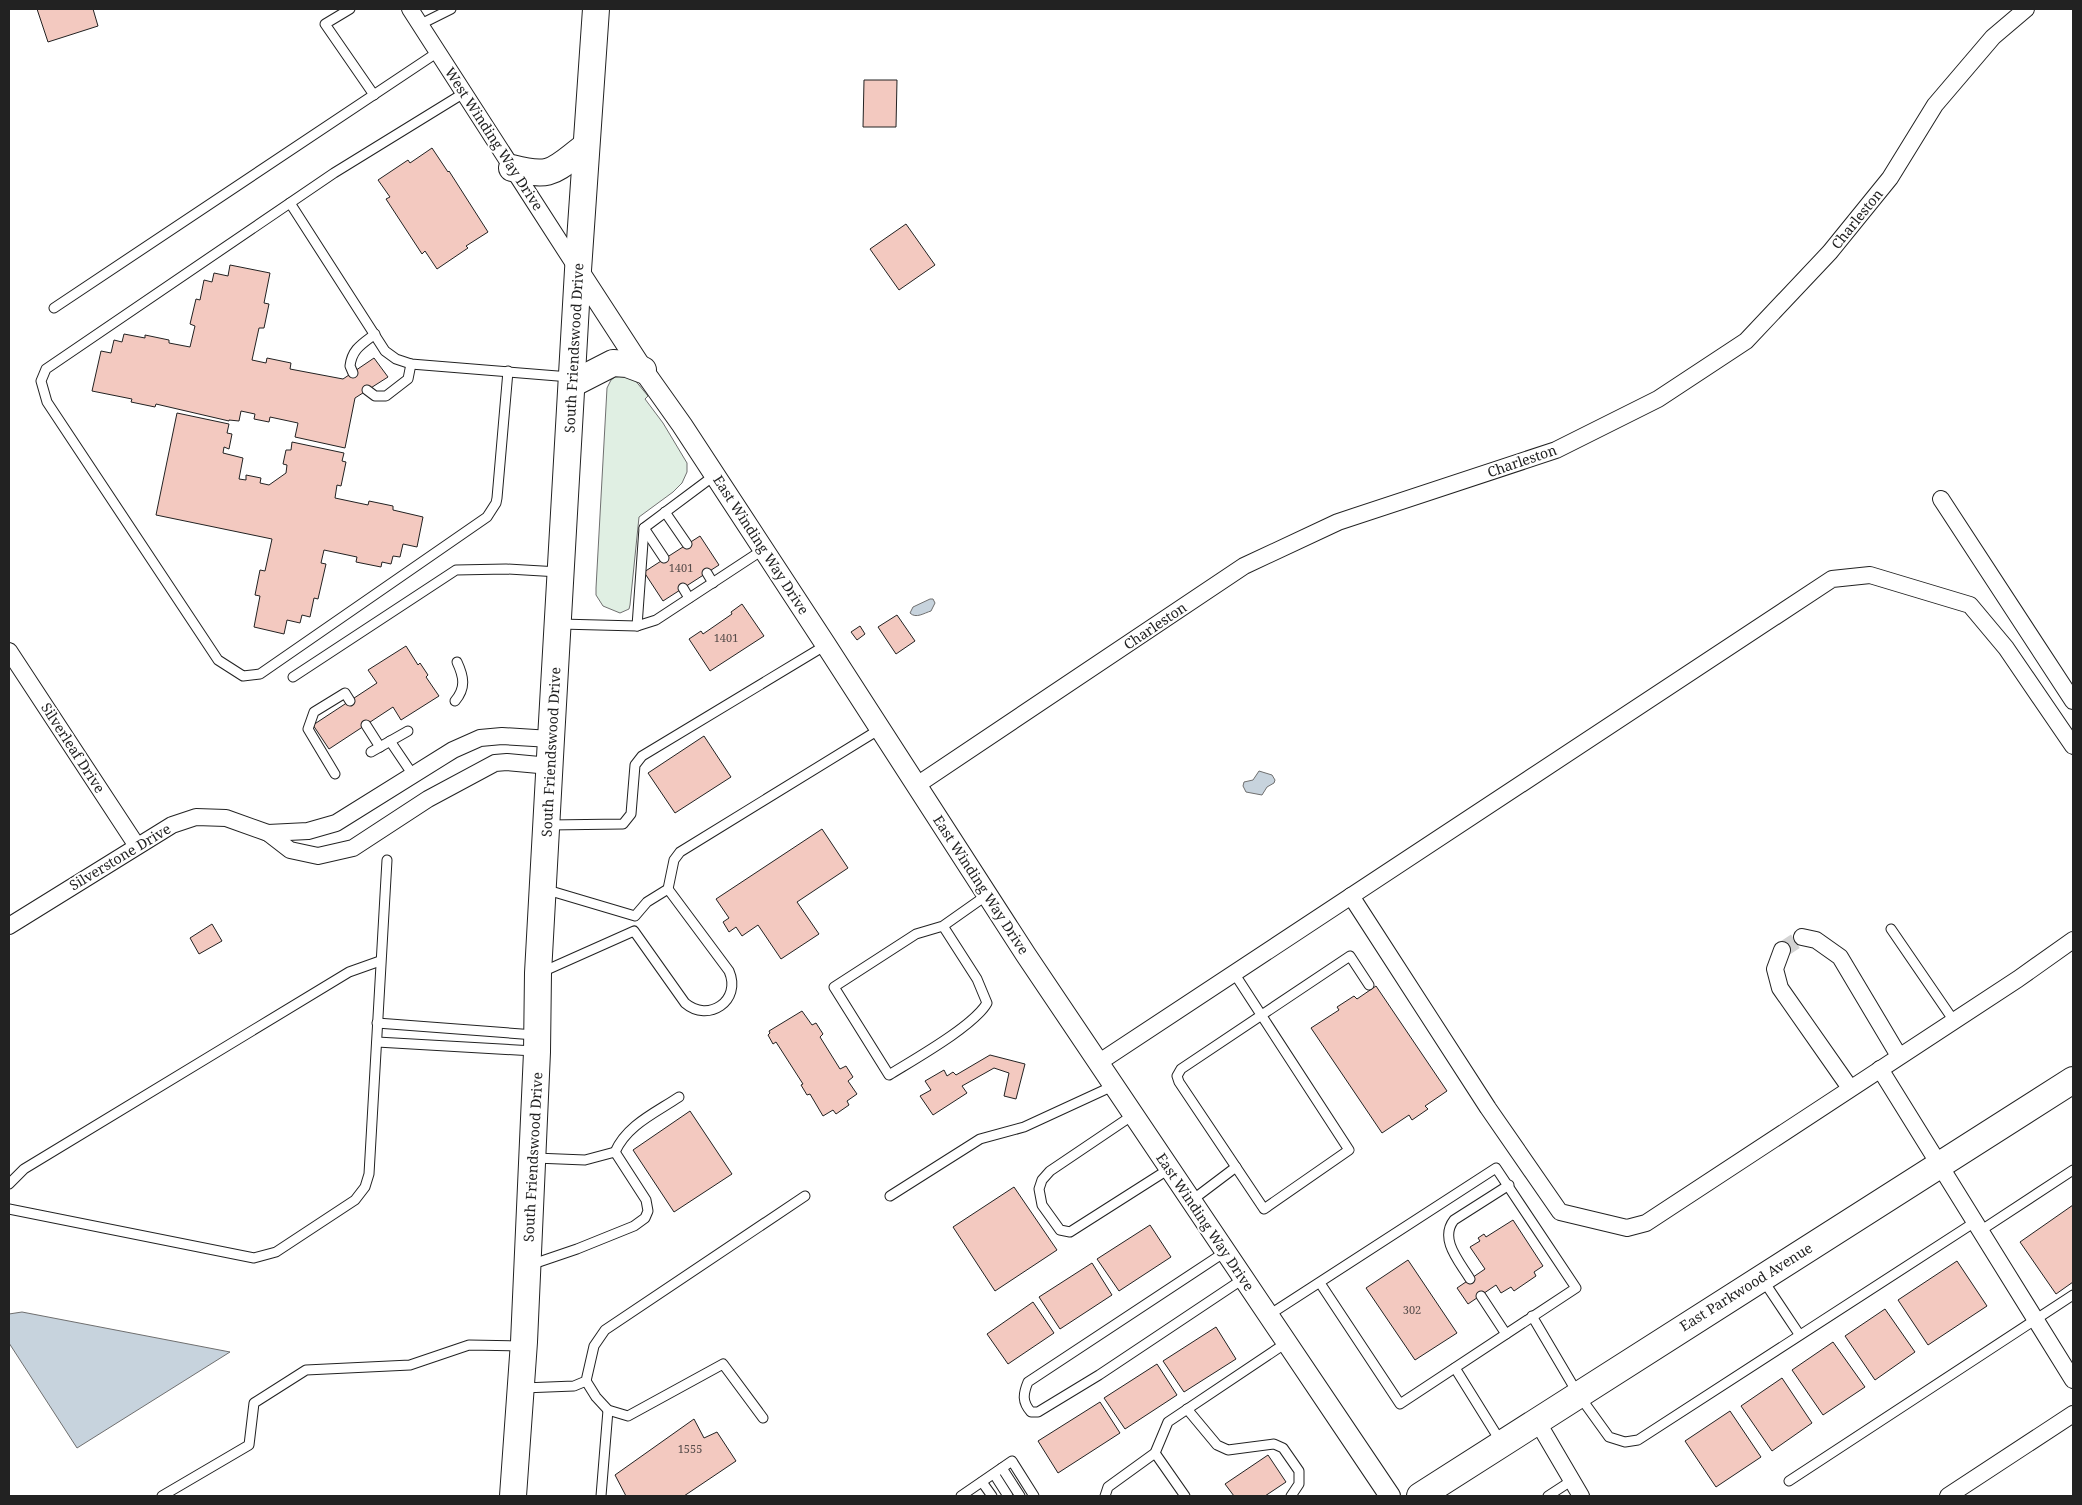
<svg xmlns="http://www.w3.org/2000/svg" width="2082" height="1505" font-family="'Noto Serif',serif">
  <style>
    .green { fill: #e0efe3; stroke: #6f6f6f }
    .water { fill: #c7d3dd; stroke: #6f6f6f }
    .building { fill: #f3c9c0; stroke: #222 }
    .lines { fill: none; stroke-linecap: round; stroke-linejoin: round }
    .minor-tunnel { stroke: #d3d3d3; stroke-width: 16; stroke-dasharray: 16 8; stroke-linecap: butt }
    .service-casing { stroke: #222; stroke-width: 11 }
    .minor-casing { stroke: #222; stroke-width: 18 }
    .tertiary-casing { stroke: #222; stroke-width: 22 }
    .primary-casing { stroke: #222; stroke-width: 28 }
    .service { stroke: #fff; stroke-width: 9 }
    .minor { stroke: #fff; stroke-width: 16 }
    .tertiary { stroke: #fff; stroke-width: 20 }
    .primary { stroke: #fff; stroke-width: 26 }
    .labels { text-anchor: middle; stroke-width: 4; stroke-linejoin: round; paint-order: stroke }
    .number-label { font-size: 11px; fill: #564c4a }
    .street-label { font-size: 14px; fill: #222; stroke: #fff }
  </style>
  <rect width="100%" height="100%" fill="#fff"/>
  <polygon class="green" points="619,374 634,379 648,396 645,399 663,423 687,463 687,472 682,483 673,492 639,517 630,605 629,609 620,613 603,606 596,595 596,588 607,388 611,380"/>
  <g class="water">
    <path d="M930 599H933L935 603 931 611C924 613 916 619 910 613L913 607Z"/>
    <polygon points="1259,771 1272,775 1275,780 1274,783 1267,787 1262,795 1246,792 1243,786 1244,782 1253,780"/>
    <polygon points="22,1312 230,1352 77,1448 9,1343 9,1314"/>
  </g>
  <g class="building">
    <polygon points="37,9 93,9 98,26 48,42"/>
    <polygon points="864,80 897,80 896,127 863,127"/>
    <polygon points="432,148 448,172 449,171 488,232 466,246 468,248 437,269 425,251 422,254 386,199 390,197 378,180 408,160 410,163"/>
    <polygon points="906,224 935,265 899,290 870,249"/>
    <polygon points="230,265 270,273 264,303 269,304 264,328 259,328 252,360 266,363 267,358 291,363 290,369 343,379 374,358 388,377 355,398 345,448 295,437 298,423 270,417 269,422 254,419 255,414 241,411 239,421 229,420 229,421 156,404 155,407 131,402 132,399 92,391 101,351 111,353 114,340 122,342 124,334 145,338 145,335 169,340 169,343 190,347 195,326 190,324 196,299 200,300 204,280 212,282 214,273 228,276"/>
    <polygon points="177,413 229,424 227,433 232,434 229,449 224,447 223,453 243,458 239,479 246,480 246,475 261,478 260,483 269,485 286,473 287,465 283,464 286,450 291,450 292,442 344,453 342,461 346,462 341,486 337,485 335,498 368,505 369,501 393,506 393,510 423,517 417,547 403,544 400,557 393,556 391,564 382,562 381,567 356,562 357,557 324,550 321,563 326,564 318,599 314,598 310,617 302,615 300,623 287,620 284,634 254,627 260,596 255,595 260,570 265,571 272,539 156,515"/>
    <polygon points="700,536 719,565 663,601 644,572"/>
    <polygon points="742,604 764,636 710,671 689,639 701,631 703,634 732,614 731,612"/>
    <polygon points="897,615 915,641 896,654 878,627"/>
    <polygon points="860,626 865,634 857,640 851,632"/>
    <polygon points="406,646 418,665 420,663 428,675 426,677 439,696 401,720 393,707 329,749 313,725 377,683 368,670"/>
    <polygon points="704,736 731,777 675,813 648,773"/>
    <polygon points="822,829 848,868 797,902 819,934 781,959 758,925 742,936 736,927 729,932 723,922 729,918 716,899"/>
    <polygon points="212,924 222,941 199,954 190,938"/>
    <polygon points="1376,986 1447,1091 1425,1106 1428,1109 1412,1120 1409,1115 1382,1133 1311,1028 1339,1010 1337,1007 1354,996 1357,999"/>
    <polygon points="802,1011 812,1025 816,1023 823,1034 820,1037 840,1069 846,1066 853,1077 848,1081 857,1094 847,1101 849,1105 836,1114 833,1110 823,1116 810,1094 807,1095 801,1085 803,1084 776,1042 773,1044 768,1035 770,1033 769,1031"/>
    <polygon points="990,1055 1025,1064 1016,1099 1004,1096 1009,1073 994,1068 962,1086 967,1093 933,1115 920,1096 931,1090 925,1081 944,1070 947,1076 953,1072 956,1075"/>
    <polygon points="690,1111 732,1174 674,1212 633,1150"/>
    <polygon points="1014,1187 1057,1250 995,1291 953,1227"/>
    <polygon points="2073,1205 2073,1282 2056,1294 2020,1242"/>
    <polygon points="1513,1220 1543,1266 1534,1272 1536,1276 1514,1291 1511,1287 1501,1293 1496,1285 1468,1304 1457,1288 1485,1269 1470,1247 1480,1241 1478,1238 1484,1234 1486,1237"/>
    <polygon points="1150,1225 1171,1257 1119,1291 1097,1259"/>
    <polygon points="1408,1260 1457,1333 1415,1360 1366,1288"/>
    <polygon points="1957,1261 1987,1306 1928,1345 1898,1300"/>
    <polygon points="1092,1263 1112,1295 1060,1329 1039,1297"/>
    <polygon points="1033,1302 1054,1333 1008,1364 987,1334"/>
    <polygon points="1885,1309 1915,1352 1875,1380 1845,1336"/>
    <polygon points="1216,1327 1236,1359 1184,1392 1163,1361"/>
    <polygon points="1833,1342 1865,1387 1823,1415 1792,1370"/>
    <polygon points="1157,1364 1177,1395 1125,1429 1104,1398"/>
    <polygon points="1782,1378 1812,1423 1772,1451 1741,1406"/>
    <polygon points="1100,1402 1120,1433 1058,1473 1038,1441"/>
    <polygon points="1730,1411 1761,1457 1716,1487 1685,1441"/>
    <polygon points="694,1419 704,1438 717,1432 736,1461 684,1496 626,1496 615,1475"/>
    <polygon points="1268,1455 1286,1482 1265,1496 1234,1496 1225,1484"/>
  </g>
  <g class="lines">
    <polyline class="minor-tunnel" points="1782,950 1802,937"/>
    <g class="service-casing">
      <g id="service">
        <polyline points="350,9 325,24 374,95"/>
        <polyline points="421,24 451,9"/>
        <polyline points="464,93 334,173 46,369 41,381 47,402 218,660 243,676 260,674 487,517 496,503 497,498 508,371"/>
        <polyline points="290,203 385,351 396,359 411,364 570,377"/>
        <polyline points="54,308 438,52"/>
        <path d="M353 373 350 366C352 349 362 344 375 334"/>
        <polyline points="367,390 375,396 386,396 408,379 411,364"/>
        <polyline points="665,512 687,544"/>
        <polyline points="644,528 664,558"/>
        <polyline points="707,573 713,583"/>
        <polyline points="683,588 689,598"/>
        <polyline points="560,624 637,626 656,620 764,549"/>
        <polyline points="637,626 644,528 715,475"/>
        <polyline points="293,677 456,570 506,569 559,572"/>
        <path d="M455 701C466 688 464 677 457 662"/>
        <polyline points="366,725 380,747"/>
        <polyline points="390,741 413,775"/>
        <polyline points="371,752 408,731"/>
        <polyline points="335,774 308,729 314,712 345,693 350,701"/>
        <polyline points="549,825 623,824 631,814 635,765 642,756 826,645"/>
        <polyline points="544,889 635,916 647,902 668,889 674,860 680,852 880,729"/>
        <path d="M943 926 977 979 987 1003C974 1026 913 1060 889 1075L834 987 916 934 943 926 987 895"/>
        <polyline points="1891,929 1954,1021"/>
        <path d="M542 972 634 931 685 1003C708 1023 742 1001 729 971L668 889"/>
        <polyline points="1234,973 1349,1150 1264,1209 1179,1082 1177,1076 1181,1069 1350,956 1369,985"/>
        <polyline points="377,1023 535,1035"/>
        <polyline points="377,1042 534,1051"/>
        <polyline points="1133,1115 1050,1171 1042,1180 1039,1189 1042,1205 1060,1230 1070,1232 1169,1169"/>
        <path d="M615 1152C627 1125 655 1113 679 1097"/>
        <polyline points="9,1184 24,1169 349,972 380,961"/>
        <polyline points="890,1196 980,1139 1024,1127 1113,1086"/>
        <polyline points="1191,1201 1236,1167"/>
        <polyline points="9,1209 254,1258 276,1252 355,1200 365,1187 369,1174 387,860"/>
        <polyline points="1980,1231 2073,1170"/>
        <path d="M1225 1252 1028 1382C1023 1394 1022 1402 1031 1412H1038L1099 1375 1243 1279"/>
        <polyline points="530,1265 577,1249 634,1226 645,1218 648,1211 646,1200 615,1152 585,1160 535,1158"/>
        <path d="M1470 1279C1459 1261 1439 1239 1454 1220L1509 1185"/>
        <polyline points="1763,1280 1799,1334"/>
        <polyline points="1481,1296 1506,1334"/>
        <polyline points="1269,1315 1496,1168 1576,1288 1400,1404 1320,1283"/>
        <polyline points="1532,1316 1578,1394 1609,1437 1625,1442 1638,1440 1975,1222"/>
        <polyline points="1455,1368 1501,1442"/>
        <polyline points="586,1381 596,1397 608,1410 628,1416 723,1364 763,1418"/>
        <polyline points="523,1388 574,1386 586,1381 594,1346 605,1330 805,1196"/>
        <polyline points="1187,1409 1217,1445 1228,1450 1274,1444 1283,1448 1299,1471 1299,1484 1291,1496"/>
        <polyline points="1155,1453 1185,1496"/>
        <polyline points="1002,1468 1020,1496"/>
        <polyline points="994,1474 1008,1496"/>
        <polyline points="1789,1481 2073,1295"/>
        <polyline points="982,1482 992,1496"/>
        <polyline points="162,1496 249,1445 254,1403 306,1370 410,1365 469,1345 521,1346"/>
        <polyline points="601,1496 608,1410"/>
        <polyline points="961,1496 1012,1461 1034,1496"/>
        <polyline points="1105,1496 1108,1487 1155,1453 1168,1422 1286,1343"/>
        <polyline points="1548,1496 1571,1481"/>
      </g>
    </g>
    <g class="minor-casing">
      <g id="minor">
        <polyline points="410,9 578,270"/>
        <polyline points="1941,499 2073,701"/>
        <polyline points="9,651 137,846"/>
        <polyline points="917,785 1244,566 1338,522 1556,450 1658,399 1746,341 1830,252 1890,178 1935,105 1993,37 2026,9"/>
        <polyline points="268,833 308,831 336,823 453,750 480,738 502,736 551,739"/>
        <polyline points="1351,896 1488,1108 1560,1212 1627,1228 1646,1223 2018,979 2073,940"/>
        <polyline points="9,926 172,825 196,817 226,818 268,833 290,850 318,856 353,848 428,799 495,763 507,762 550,766"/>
        <polyline points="1802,937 1816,940 1840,957 1899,1056"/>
        <polyline points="1782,950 1775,969 1780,988 1850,1088"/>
        <polyline points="1098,1063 1832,579 1870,575 1970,605 2006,648 2073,746"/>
        <polyline points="1880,1069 2073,1380"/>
        <polyline points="1537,1421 1581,1496"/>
        <polyline points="1948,1496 2073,1414"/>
      </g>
    </g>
    <g class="tertiary-casing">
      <polyline id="tertiary" points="578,270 643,370 682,425 826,645 1026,955 1390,1496"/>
    </g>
    <g class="primary-casing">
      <g id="primary">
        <path d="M512 168C553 179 554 170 586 146"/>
        <polyline points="572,384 613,363 627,364 643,370"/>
        <polyline points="513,1496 524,1342 537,1052 538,973 551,739 578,270 596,9"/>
        <polyline points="1420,1496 2073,1080"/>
      </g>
    </g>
    <use href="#service" class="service"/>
    <use href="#minor" class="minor"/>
    <use href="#tertiary" class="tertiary"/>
    <use href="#primary" class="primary"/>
  </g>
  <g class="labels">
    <g class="number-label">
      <text x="681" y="572">1401</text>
      <text x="726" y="642">1401</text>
      <text x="1412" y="1314">302</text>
      <text x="690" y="1453">1555</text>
    </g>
    <g class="street-label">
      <text transform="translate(494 139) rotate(57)" y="5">West Winding Way Drive</text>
      <text transform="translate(1857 219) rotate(-51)" y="5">Charleston</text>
      <text transform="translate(574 348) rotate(-87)" y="5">South Friendswood Drive</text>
      <text transform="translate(1522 461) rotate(-19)" y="5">Charleston</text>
      <text transform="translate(761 545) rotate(57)" y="5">East Winding Way Drive</text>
      <text transform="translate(1155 626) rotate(-34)" y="5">Charleston</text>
      <text transform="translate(73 748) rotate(57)" y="5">Silverleaf Drive</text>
      <text transform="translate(551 752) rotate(-87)" y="5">South Friendswood Drive</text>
      <text transform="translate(120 857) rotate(-31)" y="5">Silverstone Drive</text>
      <text transform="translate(981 885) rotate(57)" y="5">East Winding Way Drive</text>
      <text transform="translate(533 1157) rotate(-87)" y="5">South Friendswood Drive</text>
      <text transform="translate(1205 1222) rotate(56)" y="5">East Winding Way Drive</text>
      <text transform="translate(1746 1287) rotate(-32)" y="5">East Parkwood Avenue</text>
    </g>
  </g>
  <rect width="2082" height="1505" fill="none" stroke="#222222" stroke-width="20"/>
</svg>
